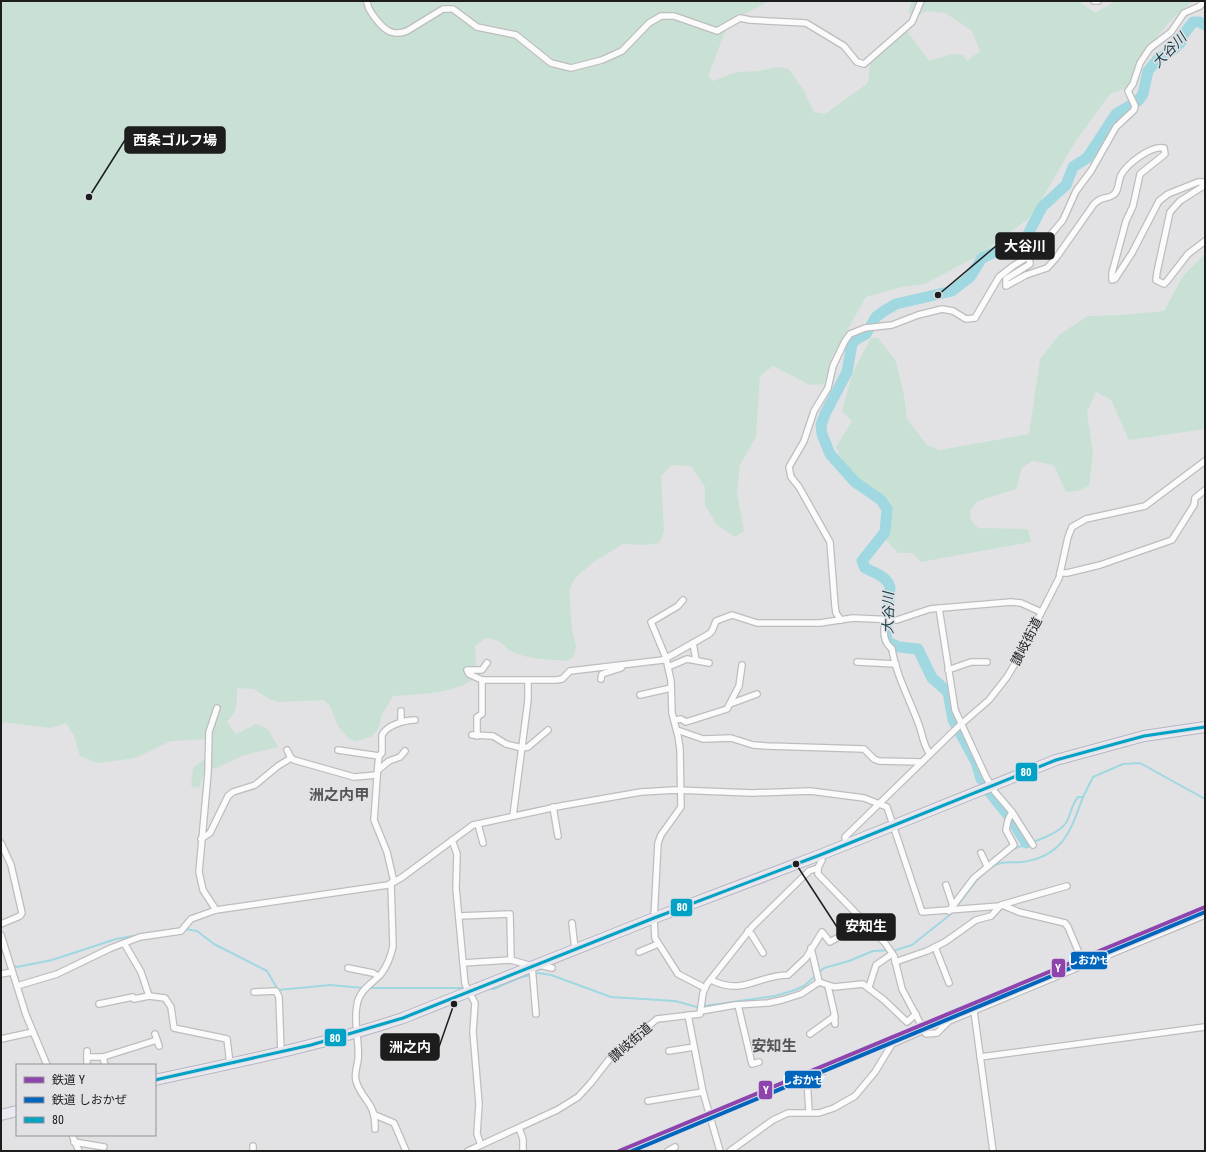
<svg xmlns="http://www.w3.org/2000/svg" width="1206" height="1152" font-family="'Roboto Condensed','Noto Sans JP',sans-serif">
  <style>
    .green { fill: #c8e1d4 }
    .lines { fill: none; stroke-linecap: round; stroke-linejoin: round }
    .stream { stroke: #a0d8e1; stroke-width: 2 }
    .river { stroke: #a0d8e1; stroke-width: 11 }
    .street-casing { stroke: #bdbdbe; stroke-width: 8 }
    .highway-casing { stroke: #b7b5bf; stroke-width: 12 }
    .street { stroke: #fbfbfb; stroke-width: 5.5 }
    .highway { stroke: #ebeaf3; stroke-width: 10 }
    .bus-1-casing { stroke: #e1e1e6; stroke-width: 6 }
    .bus-1 { stroke: #01a2c5; stroke-width: 3 }
    .rail-1-casing { stroke: #e1e1e6; stroke-width: 7 }
    .rail-2-casing { stroke: #e1e1e6; stroke-width: 7 }
    .rail-1 { stroke: #8e44ad; stroke-width: 4 }
    .rail-2 { stroke: #0065bd; stroke-width: 4 }
    .labels { text-anchor: middle; stroke-width: 3; stroke-linejoin: round; paint-order: stroke }
    .street-label { font-size: 13px; fill: #1d1d1e; stroke: #e1e1e6 }
    .water-label { font-size: 14px; font-style: italic; fill: #1a4045; stroke: #e1e1e6 }
    .quarter-label { font-size: 15px; font-weight: bold; fill: #555559; stroke: #e1e1e6 }
    .leader { fill: none; stroke: #1d1d1e; stroke-width: 1.5 }
    .callout-dot { fill: #1d1d1e; stroke: #e1e1e6; stroke-width: 1.5 }
    .callout { fill: #1d1d1e; stroke: #1d1d1e; stroke-width: 1.5 }
    .callout-label { font-size: 14px; text-anchor: middle; font-weight: bold; fill: #fff }
    .line-badge { stroke: #e1e1e6; stroke-width: 1.5 }
    .badge-label { font-size: 11px; text-anchor: middle; font-weight: bold; fill: #fff }
  </style>
  <rect width="100%" height="100%" fill="#e2e2e5"/>
  <g class="green">
    <path d="M1 1H769L734 20 725 32 708 76 713 81 737 72 758 71 779 67 789 69 804 91 814 112 825 114 868 83 870 64 907 31 929 61 952 54 963 55 967 61 980 51 972 31 945 13 926 11 915 18 908 12 912 1H1079L1095 13 1116 1H1195C1161 22 1148 51 1131 86L1110 94 1075 142 1032 216 979 255 925 284 901 287 866 297 832 357 824 384 810 385 773 366 760 376 756 437 740 465 737 493 744 531 735 537 716 524 705 505V487L691 466 672 465 661 476 664 531 659 543 645 545 623 544 595 561 576 577 569 590 572 629 576 647 574 656 567 661C550 659 529 660 513 652 499 645 507 641 486 638L475 646 476 663 480 673C462 694 419 694 393 696L382 715 378 729 371 737 356 741 349 739 338 726 330 706 324 700 279 702 269 699 254 689 237 688C237 705 238 709 227 722L236 734 256 724 268 729 278 747 245 755 216 768 205 770 199 788 191 786 193 768 212 753V739L171 741 135 758 114 761 97 763 80 756 74 736 66 723 51 728 1 722Z"/>
    <path d="M1205 254V429L1129 440 1111 400 1096 392 1087 412 1093 453 1089 486 1077 491 1066 492 1054 465 1032 461 1022 468 1016 489 978 501 970 510 971 520 978 528 1028 529 1031 542 921 562 912 553H898L885 539C902 496 880 502 855 479 846 470 841 458 836 447L852 421 842 411 853 372 871 338H878L896 361 904 396 907 419 927 445 940 450 1029 434 1040 359 1060 334 1088 316 1122 315 1164 311 1183 276Z"/>
  </g>
  <g class="lines">
    <g class="stream">
      <path d="M1013 849C1027 844 1058 835 1066 823 1071 815 1071 805 1078 797H1083L1093 777 1123 764 1140 763 1205 799"/>
      <path d="M990 868C1001 860 1009 863 1022 862 1063 857 1071 830 1083 797"/>
      <polyline points="185,929 197,931 214,944 267,971 278,990 330,985 364,988"/>
      <polyline points="146,933 177,929"/>
      <polyline points="1,948 6,960"/>
      <polyline points="13,966 17,967 52,960 116,939 139,935"/>
      <polyline points="368,988 466,988"/>
      <polyline points="488,988 494,989 519,978 538,973 551,975 611,997 675,1001 697,1007 775,996 795,990 804,986 824,968 849,961 873,951 896,950 912,945 951,914 977,880 985,872"/>
    </g>
    <g class="river">
      <path d="M981 779 976 762 953 720 948 692 932 678 918 649 899 647 888 642 886 636 890 587C887 576 874 573 865 568L862 561 885 532 887 509 881 500 855 482 830 454 822 434 821 425 825 414 847 372 852 344 856 339 866 334 876 317 884 311 896 304 952 291 970 277 982 258 1026 238 1042 207 1066 185 1073 167 1087 158 1116 114 1138 101 1143 94 1148 71 1158 59 1174 49 1181 42 1183 35 1193 22H1200L1205 25"/>
      <polyline points="987,789 1012,820 1026,843"/>
    </g>
    <g class="street-casing">
      <g id="street">
        <path d="M367 1C367 10 382 29 391 32 397 34 402 33 407 31L443 9H453L477 27 516 35 551 63 571 68 602 60 622 51 649 23 661 16H674L717 31 740 18 750 20 806 23 844 46 857 62 864 64 912 22 921 1"/>
        <polyline points="1094,1 1098,1"/>
        <polyline points="1205,185 1180,201 1170,212 1157,272 1156,280 1164,284 1167,281 1188,254 1205,241"/>
        <path d="M1029 257 1030 264 1006 279V286L1026 275 1047 268 1056 258 1094 204C1103 195 1107 200 1113 195 1119 192 1118 181 1121 175 1127 164 1151 145 1164 148L1165 154 1140 174 1133 206 1126 221 1112 273V280L1115 279 1132 253 1159 201 1168 194 1198 182H1205"/>
        <polyline points="1060,573 1067,573 1100,565 1172,540 1194,505 1195,498 1205,490"/>
        <polyline points="683,600 678,606 651,622 666,658 671,681 672,713 678,736 680,749 681,807 661,835 658,843 654,918 655,938 678,974 705,988"/>
        <polyline points="939,608 955,710 986,777 995,792 1012,812 1033,845"/>
        <polyline points="841,620 836,613 835,606 830,542 799,487 791,477 789,467 804,441 814,411 828,388 833,366 845,341 850,334 865,328 892,325 918,315 942,309 953,311 966,319 975,318 999,277 1013,266 1037,251 1063,220 1076,191 1091,171 1116,127 1134,110 1135,106 1128,91 1133,84 1140,63 1150,48 1171,32 1184,13 1200,6 1204,1"/>
        <path d="M885 620C884 631 882 641 892 649 896 675 910 700 919 725 923 736 923 745 930 754"/>
        <polyline points="693,643 696,660"/>
        <polyline points="857,662 896,664"/>
        <polyline points="668,667 687,659 709,663"/>
        <polyline points="948,670 971,662 987,662"/>
        <polyline points="601,679 602,674 621,668 623,665"/>
        <polyline points="482,680 556,680 562,679 570,671 663,660 709,634 712,631 716,621 732,615 757,623 820,623 853,618 897,620 930,609 1011,602 1021,603 1041,612"/>
        <polyline points="640,695 671,688"/>
        <polyline points="730,704 757,694"/>
        <polyline points="674,720 681,719 686,722 727,709 739,686 742,665"/>
        <polyline points="401,722 401,711"/>
        <polyline points="677,730 703,739 731,738 753,745 767,746 864,749 874,759 879,761 922,762"/>
        <polyline points="472,735 493,736 506,744 522,748 528,747 548,730"/>
        <polyline points="477,736 477,717 482,714 482,680 469,674 467,670 482,670 487,663"/>
        <polyline points="287,750 291,758 294,760 354,777 377,775"/>
        <polyline points="338,750 379,756"/>
        <polyline points="378,770 389,761 400,757 405,751"/>
        <polyline points="553,807 558,836"/>
        <polyline points="513,816 528,700 528,681"/>
        <polyline points="478,824 483,843"/>
        <polyline points="201,839 210,833 228,796 233,792 255,785 278,766 291,758"/>
        <polyline points="452,840 457,854 456,888 465,984 475,1003 473,1032 479,1104 477,1134 481,1145"/>
        <polyline points="1,843 11,865 22,913 20,916 1,924"/>
        <polyline points="846,844 845,837 959,726 989,700 1007,677 1016,662 1059,578 1068,537 1072,527 1086,519 1145,506 1205,461"/>
        <polyline points="981,853 987,866"/>
        <polyline points="820,855 822,860 818,868 818,874 885,943 894,956 902,989 926,1034 937,1033 949,1021 1205,915"/>
        <path d="M394 882 387 852 374 820 378 764 379 756 382 753V735C387 725 405 720 415 720"/>
        <polyline points="946,885 953,906"/>
        <polyline points="1002,905 1019,912 1065,923 1068,927 1084,965"/>
        <polyline points="216,910 203,890 199,872 208,773 209,732 217,708"/>
        <polyline points="949,911 974,878 1014,845 1006,830 1008,820 1012,812"/>
        <polyline points="459,916 510,914 511,960"/>
        <polyline points="572,923 575,949"/>
        <polyline points="748,931 752,935 763,953"/>
        <polyline points="1,935 26,1015 47,1065"/>
        <polyline points="124,943 141,972 149,996 165,998 171,1007 174,1028 227,1039 230,1064"/>
        <polyline points="935,947 949,983"/>
        <polyline points="811,948 819,982"/>
        <polyline points="639,952 658,944"/>
        <polyline points="895,962 927,951 945,942 976,920 991,916 1001,905 1067,886"/>
        <polyline points="463,963 511,960 532,966 536,1014"/>
        <polyline points="539,965 552,968"/>
        <polyline points="348,968 373,973 378,976"/>
        <polyline points="1,974 12,972"/>
        <path d="M711 980C743 996 758 975 788 975L806 958 822 932 830 942 847 932 863 920"/>
        <polyline points="17,986 57,974 111,948 140,937 181,931 191,919 216,910 388,885 401,878 473,825 561,806 641,792 675,790 752,793 810,791 864,798 887,807 922,912 1000,906"/>
        <polyline points="828,986 834,1012 835,1024"/>
        <polyline points="869,987 876,965 892,954"/>
        <polyline points="254,992 276,991 279,997 281,1052"/>
        <polyline points="99,1004 133,997 134,999 149,996"/>
        <polyline points="738,1005 752,1064 759,1062"/>
        <polyline points="701,1011 735,1005 768,1003 782,1000 801,994 819,982 834,987 863,984 884,1000 907,1022 916,1014"/>
        <polyline points="974,1011 993,1151"/>
        <polyline points="688,1015 703,1092 720,1151"/>
        <polyline points="155,1034 159,1046"/>
        <polyline points="810,1034 835,1016"/>
        <polyline points="1,1039 33,1032"/>
        <polyline points="87,1051 87,1062"/>
        <polyline points="669,1051 694,1047"/>
        <polyline points="87,1057 103,1057 157,1040"/>
        <polyline points="103,1057 105,1065"/>
        <polyline points="980,1057 1205,1027"/>
        <polyline points="648,1101 703,1092"/>
        <polyline points="809,1112 807,1078 822,1073"/>
        <polyline points="375,1115 394,1123 406,1151"/>
        <polyline points="519,1128 523,1139 523,1151"/>
        <path d="M375 1129C376 1102 362 1101 356 1081 354 1074 357 1067 358 1060 360 1042 353 1023 357 1005 359 990 372 984 381 974 387 966 391 956 393 946L391 883"/>
        <polyline points="72,1135 79,1151"/>
        <polyline points="74,1142 104,1147"/>
        <polyline points="253,1146 253,1151"/>
        <polyline points="468,1151 557,1110 578,1097 590,1084 611,1057 657,1019 700,1014 703,993 707,984 752,927 809,871 818,868"/>
        <polyline points="668,1151 675,1147"/>
        <polyline points="730,1151 773,1120 788,1113 819,1113 834,1108 855,1096 875,1072 892,1044 924,1030"/>
      </g>
    </g>
    <g class="highway-casing">
      <g id="highway">
        <path d="M155 1080C238 1062 322 1045 403 1018L654 918 820 855 1056 760 1144 736 1205 727"/>
        <polyline points="1,1115 17,1111"/>
      </g>
    </g>
    <use href="#street" class="street"/>
    <use href="#highway" class="highway"/>
    <g class="bus-1-casing">
      <polyline id="bus-1" points="155,1080 311,1045 403,1018 654,918 820,855 1056,760 1144,736 1205,727"/>
    </g>
    <use href="#bus-1" class="bus-1"/>
    <g class="rail-1-casing">
      <polyline id="rail-1" points="619,1151 1205,907"/>
    </g>
    <g class="rail-2-casing">
      <polyline id="rail-2" points="632,1151 1205,912"/>
    </g>
    <use href="#rail-1" class="rail-1"/>
    <use href="#rail-2" class="rail-2"/>
  </g>
  <g class="labels">
    <g class="street-label">
      <text transform="translate(1026 641) rotate(-63)" y="5">讃岐街道</text>
      <text transform="translate(630 1042) rotate(-41)" y="5">讃岐街道</text>
    </g>
    <g class="water-label">
      <text transform="translate(1169 50) rotate(-46)" y="5">大谷川</text>
      <text transform="translate(888 613) rotate(-89)" y="5">大谷川</text>
    </g>
    <g class="quarter-label">
      <text x="339" y="800">洲之内甲</text>
      <text x="774" y="1051">安知生</text>
    </g>
  </g>
  <path class="leader" d="M89 197L125 140M938 295L996 246M796 864L837 927M454 1004L439 1047"/>
  <g class="callout-dot">
    <circle cx="89" cy="197" r="4"/>
    <circle cx="938" cy="295" r="4"/>
    <circle cx="796" cy="864" r="4"/>
    <circle cx="454" cy="1004" r="4"/>
  </g>
  <g class="callout">
    <rect x="125" y="127" width="100" height="26" rx="4"/>
    <rect x="996" y="233" width="58" height="26" rx="4"/>
    <rect x="837" y="914" width="58" height="26" rx="4"/>
    <rect x="381" y="1034" width="58" height="26" rx="4"/>
  </g>
  <g class="callout-label">
    <text x="175" y="145">西条ゴルフ場</text>
    <text x="1025" y="251">大谷川</text>
    <text x="866" y="931">安知生</text>
    <text x="410" y="1052">洲之内</text>
  </g>
  <g class="line-badge">
    <rect x="1015" y="762" width="23" height="20" rx="4" fill="#01a2c5"/>
    <rect x="670" y="898" width="23" height="19" rx="4" fill="#01a2c5"/>
    <rect x="1070" y="951" width="38" height="19" rx="4" fill="#0065bd"/>
    <rect x="1051" y="958" width="15" height="20" rx="4" fill="#8e44ad"/>
    <rect x="324" y="1028" width="23" height="19" rx="4" fill="#01a2c5"/>
    <rect x="784" y="1070" width="38" height="19" rx="4" fill="#0065bd"/>
    <rect x="758" y="1080" width="15" height="20" rx="4" fill="#8e44ad"/>
  </g>
  <g class="badge-label">
    <text x="1026" y="776">80</text>
    <text x="682" y="911">80</text>
    <text x="1089" y="964">しおかぜ</text>
    <text x="1058" y="972">Y</text>
    <text x="335" y="1042">80</text>
    <text x="803" y="1084">しおかぜ</text>
    <text x="766" y="1094">Y</text>
  </g>
  <rect width="1206" height="1152" fill="none" stroke="#1d1d1e" stroke-width="4"/>
  <rect x="16" y="1064" width="140" height="72" fill="#e1e1e6" stroke="#939396"/>
  <rect x="24" y="1077" width="20" height="6" fill="#8e44ad" stroke="#939396"/>
  <text x="52" y="1084" font-size="12" fill="#1d1d1e">鉄道 Y</text>
  <rect x="24" y="1097" width="20" height="6" fill="#0065bd" stroke="#939396"/>
  <text x="52" y="1104" font-size="12" fill="#1d1d1e">鉄道 しおかぜ</text>
  <rect x="24" y="1117" width="20" height="6" fill="#01a2c5" stroke="#939396"/>
  <text x="52" y="1124" font-size="12" fill="#1d1d1e">80</text>
</svg>
